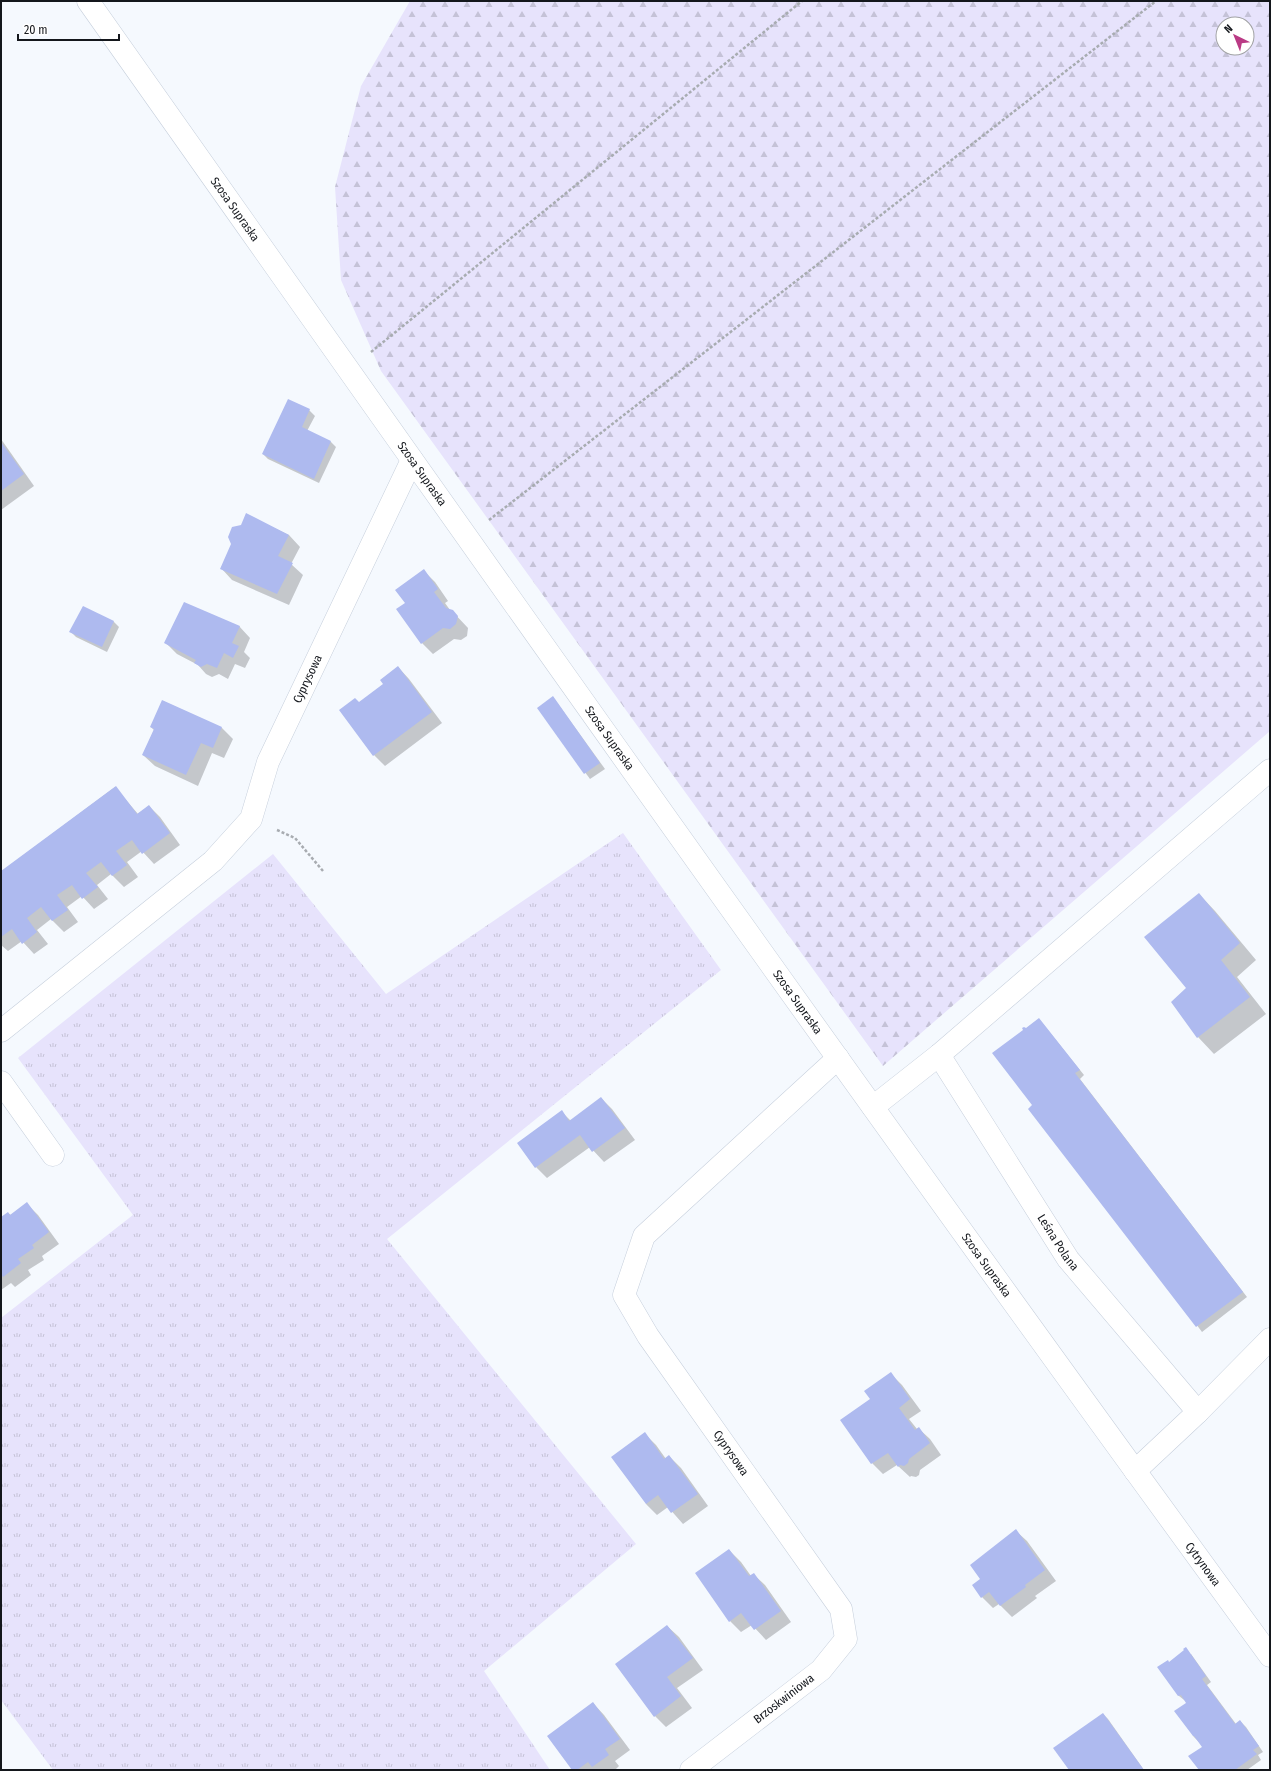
<svg xmlns="http://www.w3.org/2000/svg" width="1271" height="1771" font-family="'Fira Sans Condensed',sans-serif">
  <style>
    .grass { fill: url(#grass-tufts) }
    .forest { fill: url(#forest-firs); fill-rule: evenodd }
    .shadow { fill: #0003 }
    .building { fill: #aebaef }
    .lines { fill: none; stroke-linecap: round; stroke-linejoin: round }
    .minor-casing { stroke: #c6cfdc; stroke-width: 23 }
    .path { stroke: #a8acb1; stroke-width: 2.5; stroke-dasharray: 3 2; stroke-linecap: butt }
    .minor { stroke: #fff; stroke-width: 22 }
    .labels { text-anchor: middle; stroke-width: 3; stroke-linejoin: round; paint-order: stroke }
    .street-label { font-size: 12px; fill: #14171c; stroke: #fff }
  </style>
  <defs>
    <pattern id="grass-tufts" width="24" height="20" patternUnits="userSpaceOnUse"><rect width="24" height="20" fill="#e7e3fc"/><path d="M3 7l-1-3M5 7V3M7 7l1-3M15 17l-1-3M17 17v-4M19 17l1-3" fill="none" stroke="#c5c2d7"/></pattern>
    <pattern id="forest-firs" width="22" height="20" patternUnits="userSpaceOnUse"><rect width="22" height="20" fill="#e7e3fc"/><path d="M5 1l3.5 6h-7zM16 11l3.5 6h-7z" fill="#c5c2d7"/></pattern>
  </defs>
  <rect width="100%" height="100%" fill="#f5f9fe"/>
  <polygon class="grass" points="623,833 721,970 387,1239 636,1544 484,1671 550,1770 53,1770 1,1700 1,1318 133,1215 18,1058 273,854 386,994"/>
  <path class="forest" d="M410 1H1270V731L883 1066 381 371 341 280 335 187 361 86ZM1223 24H1247V48H1223Z"/>
  <g class="shadow">
    <polygon points="309,410 315,416 307,431 331,442 336,447 319,483 268,459 263,454"/>
    <polygon points="1,439 34,486 1,510"/>
    <polygon points="247,515 289,535 300,547 291,564 303,575 289,605 232,580 221,568"/>
    <polygon points="424,571 435,582 448,601 445,603 450,610 452,611 468,628 467,636 461,640 454,639 433,654 422,643 406,603"/>
    <polygon points="83,607 114,622 119,627 107,652 76,637 71,632"/>
    <polygon points="239,626 250,638 244,652 250,658 245,668 235,664 228,679 219,674 212,677 206,674 198,665 177,654 166,643"/>
    <polygon points="398,667 409,679 442,723 385,766 374,755 359,703 384,684"/>
    <polygon points="553,697 605,769 590,779 538,708"/>
    <polygon points="163,701 222,728 233,739 224,758 212,753 198,786 155,766 143,755 154,730 151,727"/>
    <polygon points="115,787 138,814 149,806 160,817 180,845 154,864 142,851 127,862 138,877 124,887 111,874 97,885 108,899 94,909 82,896 67,907 78,922 64,932 51,919 37,930 48,944 34,954 22,941 8,951 1,945 1,872"/>
    <polygon points="1199,894 1215,911 1256,960 1237,977 1266,1014 1214,1054 1198,1037 1187,988"/>
    <polygon points="1039,1019 1084,1075 1080,1079 1247,1297 1202,1332 1033,1106 1024,1030"/>
    <polygon points="601,1098 612,1109 635,1140 604,1162 590,1147 547,1178 536,1167 562,1112 571,1121"/>
    <polygon points="27,1204 38,1215 59,1244 42,1256 44,1260 28,1270 31,1275 15,1287 11,1283 1,1290 1,1218 8,1213 11,1215"/>
    <polygon points="891,1374 902,1385 921,1411 909,1419 917,1429 918,1428 930,1439 941,1455 920,1470 919,1475 916,1477 911,1476 910,1477 897,1465 883,1474 872,1463 872,1399"/>
    <polygon points="645,1434 656,1445 666,1459 669,1456 681,1468 708,1506 683,1524 668,1507 657,1515 646,1504"/>
    <polygon points="1015,1530 1027,1541 1056,1581 1035,1596 1037,1598 1012,1617 999,1604 993,1608 982,1597 982,1580"/>
    <polygon points="729,1550 741,1562 751,1576 753,1574 765,1585 791,1622 766,1640 752,1625 741,1632 730,1621"/>
    <polygon points="667,1626 679,1637 703,1670 677,1688 692,1708 666,1727 655,1716"/>
    <polygon points="1191,1654 1211,1682 1207,1685 1236,1724 1240,1721 1246,1727 1263,1752 1258,1755 1261,1760 1247,1770 1200,1770 1204,1747 1193,1736 1188,1703 1179,1696 1159,1668"/>
    <polygon points="593,1703 604,1715 630,1750 615,1761 619,1766 615,1770 573,1770"/>
    <polygon points="1103,1714 1108,1719 1144,1770 1070,1770"/>
  </g>
  <g class="building">
    <polygon points="288,399 310,409 302,427 331,441 314,479 262,454"/>
    <polygon points="1,442 24,474 1,491"/>
    <polygon points="246,513 289,535 278,556 293,563 277,594 220,569 231,544 228,537 232,527 241,525"/>
    <polygon points="424,569 438,589 434,592 446,608 453,610 458,616 456,624 450,629 443,628 421,644 396,609 405,603 395,590"/>
    <polygon points="184,602 240,626 232,643 239,646 233,658 224,653 217,668 207,664 201,667 194,663 196,660 164,643"/>
    <polygon points="83,606 114,621 102,647 69,632"/>
    <polygon points="398,666 432,712 373,756 339,710 355,698 359,702 383,684 380,680"/>
    <polygon points="553,696 600,763 584,774 537,708"/>
    <polygon points="162,700 222,727 213,748 201,743 186,775 142,755 154,729 150,727"/>
    <polygon points="116,786 137,814 149,805 170,833 142,854 132,840 116,851 127,865 112,876 101,862 86,873 98,887 82,899 72,885 57,895 68,910 52,921 41,907 27,918 37,932 22,944 12,929 1,937 1,871"/>
    <polygon points="1199,893 1240,943 1221,960 1250,997 1197,1038 1171,1002 1186,988 1144,937"/>
    <polygon points="1039,1018 1080,1070 1075,1073 1243,1292 1196,1327 1028,1109 1032,1105 992,1053 1023,1030 1022,1028 1024,1027 1026,1028"/>
    <polygon points="601,1097 625,1128 592,1152 580,1135 535,1168 517,1143 562,1110 569,1121"/>
    <polygon points="27,1202 49,1232 32,1245 34,1248 18,1259 21,1263 3,1277 1,1274 1,1217 8,1212 10,1215"/>
    <polygon points="891,1372 910,1399 899,1408 915,1430 919,1427 930,1443 909,1459 908,1463 904,1466 900,1465 898,1467 888,1453 871,1464 840,1420 870,1399 864,1391"/>
    <polygon points="645,1432 664,1459 669,1455 698,1494 671,1513 658,1495 646,1504 611,1457"/>
    <polygon points="1016,1529 1045,1570 1025,1585 1026,1587 1000,1606 989,1592 981,1598 972,1585 980,1579 970,1565"/>
    <polygon points="729,1549 749,1576 754,1573 781,1611 754,1630 741,1613 729,1622 695,1573"/>
    <polygon points="667,1625 693,1658 667,1677 681,1696 654,1717 615,1664"/>
    <polygon points="1186,1647 1206,1676 1202,1679 1235,1724 1240,1720 1259,1746 1253,1750 1257,1754 1235,1770 1199,1770 1188,1756 1202,1747 1194,1736 1193,1736 1174,1711 1186,1703 1181,1695 1178,1696 1157,1667 1168,1660 1169,1662 1184,1650 1183,1649"/>
    <polygon points="593,1702 620,1739 605,1749 609,1755 592,1767 588,1762 577,1770 572,1770 547,1736"/>
    <polygon points="1103,1713 1144,1770 1069,1770 1053,1748"/>
  </g>
  <g class="lines">
    <g class="minor-casing">
      <g id="minor">
        <path id="s1" d="M88 1C479 555 870 1109 1270 1656"/>
        <path id="s2" d="M1 1031 213 861 251 819 268 762 412 460"/>
        <path id="s3" d="M939 1055 1068 1259 1198 1412 1135 1471"/>
        <polyline points="1,1082 53,1155"/>
        <polyline points="873,1107 939,1055 1270,770"/>
        <polyline points="1198,1412 1270,1339"/>
        <path id="s4" d="M691 1770 821 1670 846 1639 841 1609 648 1336 624 1295 644 1236 838 1058"/>
      </g>
    </g>
    <g class="path">
      <polyline points="371,352 802,1"/>
      <polyline points="489,520 1156,1"/>
      <polyline points="277,830 295,838 323,871"/>
    </g>
    <use href="#minor" class="minor"/>
  </g>
  <g class="labels">
    <g class="street-label">
      <text dy="4" stroke="none"><textPath href="#s1" startOffset="255">Szosa Supraska</textPath></text>
      <text dy="4" stroke="none"><textPath href="#s1" startOffset="579">Szosa Supraska</textPath></text>
      <text dy="4" stroke="none"><textPath href="#s2" startOffset="480">Cyprysowa</textPath></text>
      <text dy="4" stroke="none"><textPath href="#s1" startOffset="903">Szosa Supraska</textPath></text>
      <text dy="4" stroke="none"><textPath href="#s1" startOffset="1227">Szosa Supraska</textPath></text>
      <text dy="4" stroke="none"><textPath href="#s3" startOffset="222">Leśna Polana</textPath></text>
      <text dy="4" stroke="none"><textPath href="#s1" startOffset="1551">Szosa Supraska</textPath></text>
      <text transform="translate(731 1453) rotate(55)" y="4">Cyprysowa</text>
      <text dy="4" stroke="none"><textPath href="#s1" startOffset="1920">Cytrynowa</textPath></text>
      <text dy="4" stroke="none"><textPath href="#s4" startOffset="117">Brzoskwiniowa</textPath></text>
    </g>
  </g>
  <rect width="1271" height="1771" fill="none" stroke="#14171c" stroke-width="4"/>
  <g transform="translate(1235 36) rotate(317)"><circle r="19" fill="#ffffff" stroke="#a1a2a4"/>
  <path d="M0-3L7 15L0 10L-7 15Z" fill="#ba3a85"/>
  <text y="-6" font-size="11" font-weight="bold" text-anchor="middle" fill="#14171c">N</text>
  </g>
  <path d="M18 34v6h101v-6" fill="none" stroke="#14171c" stroke-width="2"/>
  <text x="24" y="34" font-size="12" fill="#14171c" stroke="#ffffff" stroke-width="3" paint-order="stroke">20 m</text>
</svg>
